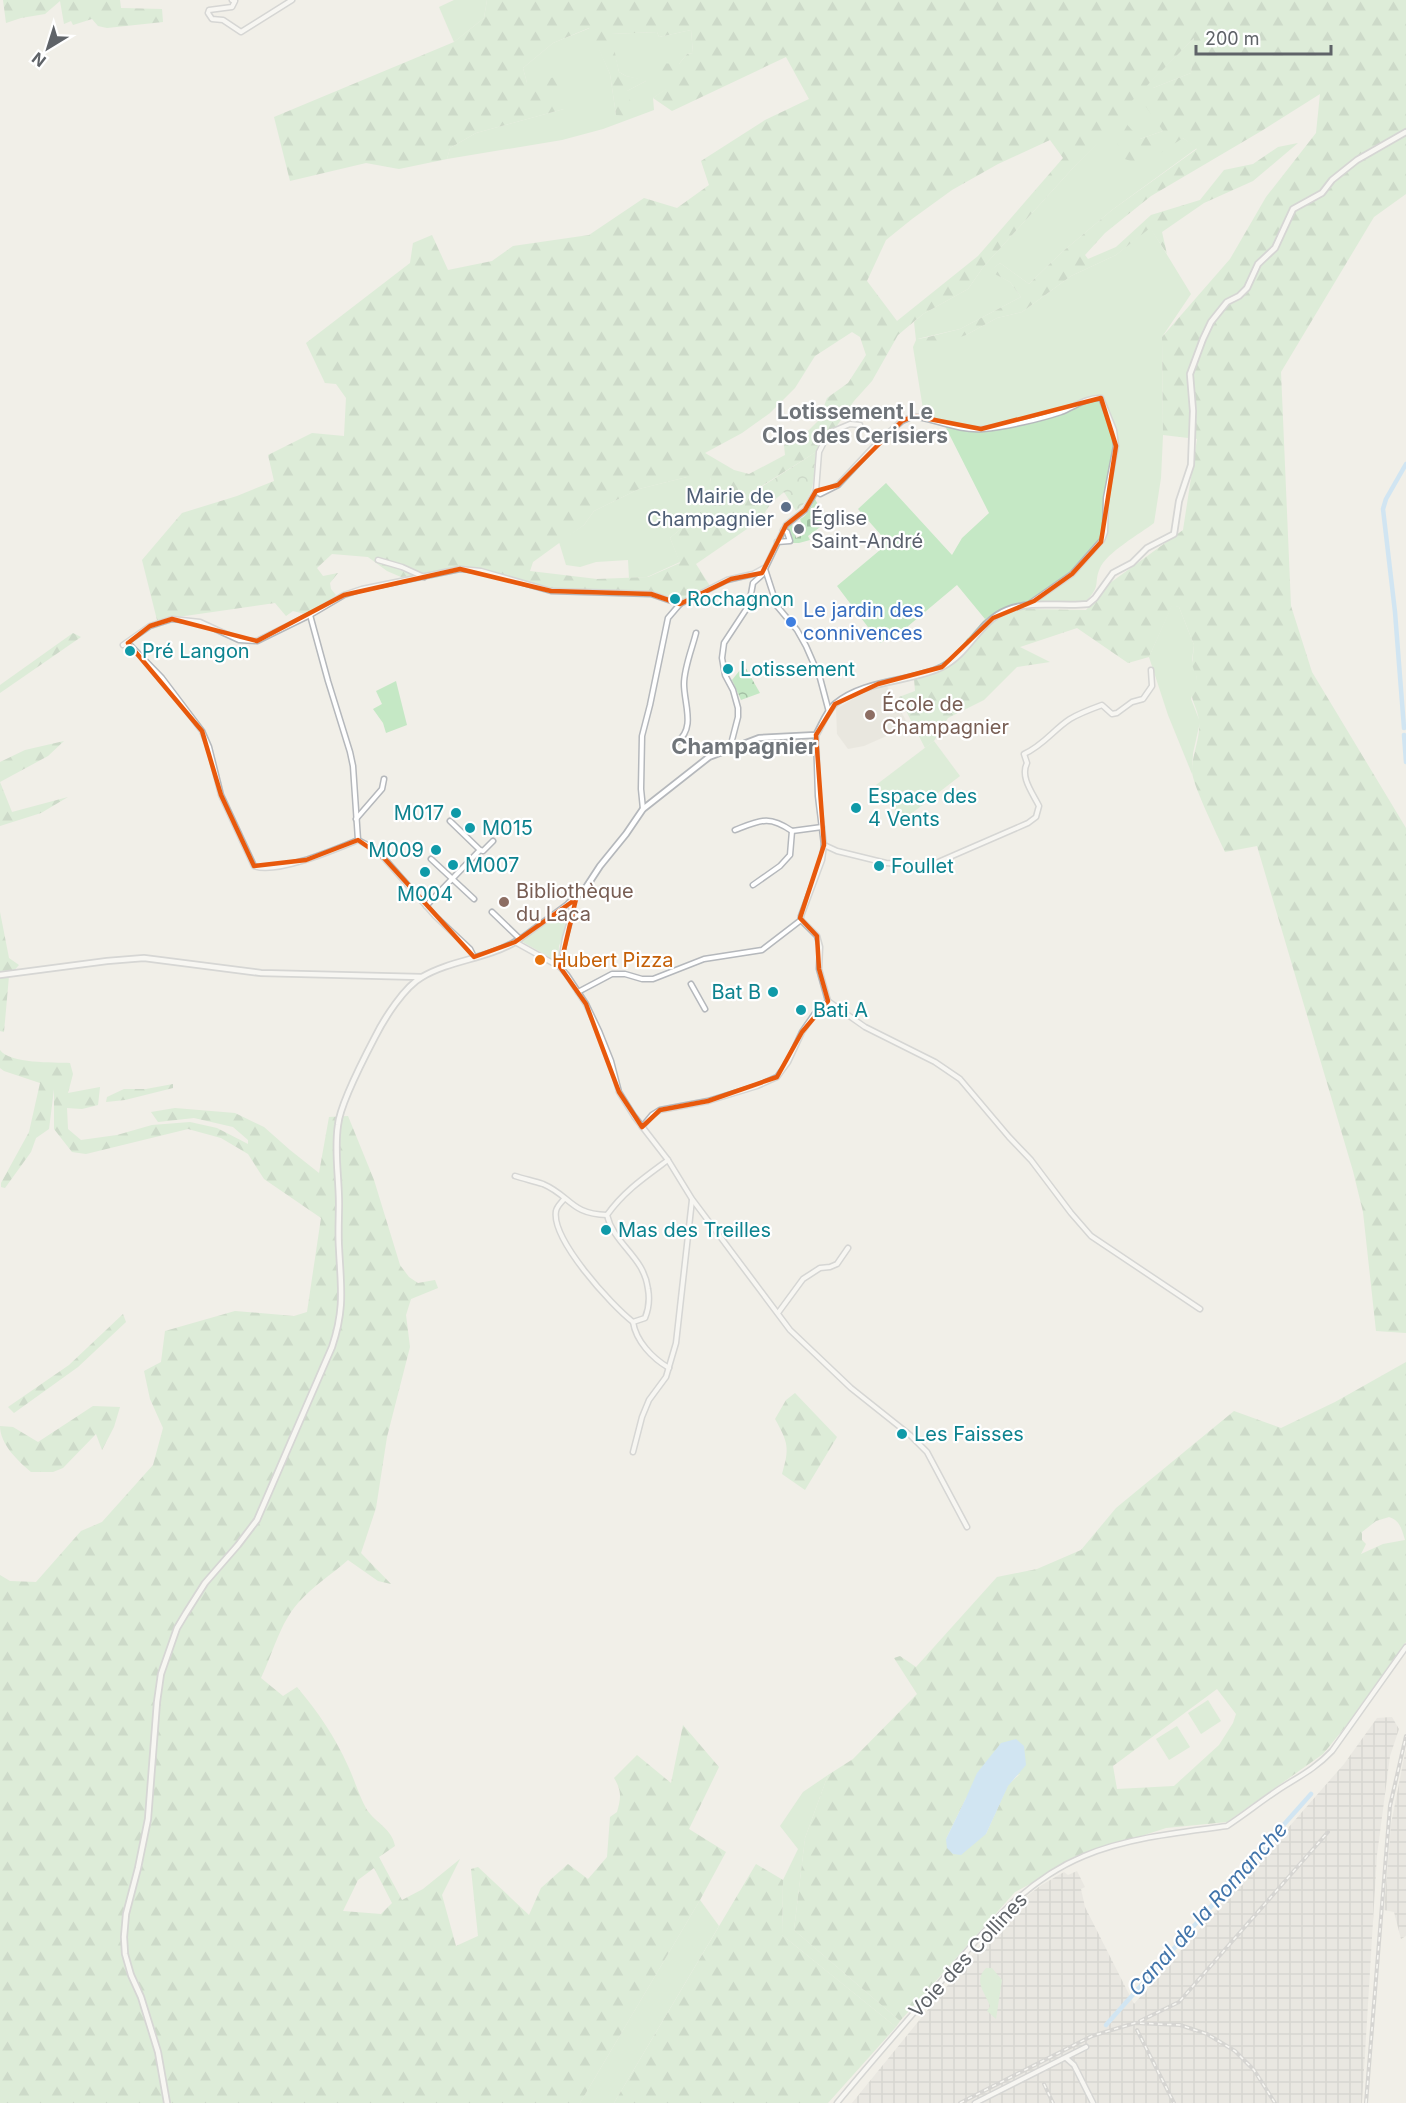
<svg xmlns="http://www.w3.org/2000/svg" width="1406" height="2103" font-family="Inter,sans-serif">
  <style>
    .industrial { fill: url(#industrial-grid) }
    .education { fill: #e1ded6 }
    .grass { fill: #c5e8c5 }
    .forest { fill: url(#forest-firs); fill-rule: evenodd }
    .cemetery { fill: url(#cemetery-stones) }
    .park { fill: url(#park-crowns) }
    .water { fill: #aadaff }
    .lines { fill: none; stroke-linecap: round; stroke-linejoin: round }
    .canal { stroke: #aadaff; stroke-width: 4.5 }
    .minor-casing { stroke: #b5b8bc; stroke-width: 7 }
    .tertiary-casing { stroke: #b5b8bc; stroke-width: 8 }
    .minor { stroke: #fff; stroke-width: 4 }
    .tertiary { stroke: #fff; stroke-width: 4.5 }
    .rail-casing { stroke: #b6b7b8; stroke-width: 4 }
    .rail { stroke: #fff; stroke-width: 1.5; stroke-dasharray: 4.5; stroke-linecap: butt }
    .marked { fill: none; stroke: #e8590c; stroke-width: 4.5; stroke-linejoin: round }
    .service-dot { fill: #5c6f8a; stroke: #fff; stroke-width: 2 }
    .worship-dot { fill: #6b7280; stroke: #fff; stroke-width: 2 }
    .culture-dot { fill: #0f9aa8; stroke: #fff; stroke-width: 2 }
    .shop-dot { fill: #3f7fe0; stroke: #fff; stroke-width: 2 }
    .education-dot { fill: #8d6e63; stroke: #fff; stroke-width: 2 }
    .food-dot { fill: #e8710a; stroke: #fff; stroke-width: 2 }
    .labels { text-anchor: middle; stroke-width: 4.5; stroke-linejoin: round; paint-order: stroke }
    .service-label { font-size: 20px; fill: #4e5e75; stroke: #fff; text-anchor: end }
    .worship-label { font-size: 20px; fill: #5b616d; stroke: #fff; text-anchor: start }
    .culture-label { font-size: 20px; fill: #0d838f; stroke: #fff; text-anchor: start }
    .shop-label { font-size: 20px; fill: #366cbe; stroke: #fff; text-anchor: start }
    .education-label { font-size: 20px; fill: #785e54; stroke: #fff; text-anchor: start }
    .food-label { font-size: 20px; fill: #c56008; stroke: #fff; text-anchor: start }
    .street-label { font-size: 20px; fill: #5f6368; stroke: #fff }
    .neighbourhood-label { font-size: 21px; font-weight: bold; fill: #70757a; stroke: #fff }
    .water-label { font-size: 21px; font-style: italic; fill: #4174aa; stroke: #fff }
    .quarter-label { font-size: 22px; font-weight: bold; fill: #70757a; stroke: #fff }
  </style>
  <defs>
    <pattern id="industrial-grid" width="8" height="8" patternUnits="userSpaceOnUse" patternTransform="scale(1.5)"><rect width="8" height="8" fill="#e0deda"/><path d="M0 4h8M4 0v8" fill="none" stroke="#b9b8b5"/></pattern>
    <pattern id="forest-firs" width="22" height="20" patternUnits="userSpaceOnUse" patternTransform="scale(1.5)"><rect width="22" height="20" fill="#c5e8c5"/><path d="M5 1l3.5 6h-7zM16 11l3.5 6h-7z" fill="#a3c0a4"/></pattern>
    <pattern id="cemetery-stones" width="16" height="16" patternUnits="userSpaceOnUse" patternTransform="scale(1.5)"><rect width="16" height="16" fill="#c5e8c5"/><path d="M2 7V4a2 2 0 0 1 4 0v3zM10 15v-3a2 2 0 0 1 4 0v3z" fill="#a3c0a4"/></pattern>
    <pattern id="park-crowns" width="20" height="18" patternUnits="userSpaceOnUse" patternTransform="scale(1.5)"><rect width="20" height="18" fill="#c5e8c5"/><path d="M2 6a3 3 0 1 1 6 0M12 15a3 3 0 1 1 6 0" fill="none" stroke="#a3c0a4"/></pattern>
  </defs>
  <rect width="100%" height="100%" fill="#f1efe8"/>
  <g class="industrial">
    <polygon points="1392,1717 1399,1729 1390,1756 1377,1855 1362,2103 852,2103 1000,1921 1012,1908 1040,1886 1064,1872 1068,1875 1077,1871 1085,1887 1081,1889 1085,1907 1134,2004 1344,1764 1377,1718"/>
    <polygon points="1406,1748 1406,1936 1401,1939 1394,1912 1384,1910 1391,1824"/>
  </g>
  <polygon class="education" points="887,686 909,726 864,746 848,749 837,734 836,709 868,690"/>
  <g class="grass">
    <polygon points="454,0 487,0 484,18 454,42 439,7"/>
    <polygon points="590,28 610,74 616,115 627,91 646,81 626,76 619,72 610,34 657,32 659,37 691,30 693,53 687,54 679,64 671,86 653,98 654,110 603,129 562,140 447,159 450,148 476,133 564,109 527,83 523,68 553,43"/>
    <path d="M1195 37 1191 73 1153 88 1163 131 1140 139 1119 157 1183 138 1197 148 1112 210 1061 253 1029 284 1000 263 990 271 1010 282 1021 297 960 329 917 339 966 335 997 318 1022 312 1071 276 1116 255 1150 227 1191 294 1162 337 1163 435 1161 478 1154 523C1141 533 1106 553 1100 568 1093 584 1102 585 1086 601L1021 602 985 619 957 585 907 627 880 643 837 586 880 550 881 535 858 509 886 483 952 555 962 538 989 513 943 422 924 415 913 347 916 340 914 322 923 314 968 289 984 266 1073 168 1116 124 1118 114Z"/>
    <path d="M687 477H710C717 507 690 520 670 538L680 562 647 577 629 578 628 560 596 562 580 567 566 565 559 542 584 525 594 511 639 489Z"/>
    <polygon points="1172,605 1179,607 1194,645 1192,660 1197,678 1191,699 1200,722 1193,753 1192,774 1168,715 1149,657"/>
    <polygon points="396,681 407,725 386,733 383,723 373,709 382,704 376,691"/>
    <polygon points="934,741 960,776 903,820 876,785"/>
    <polygon points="564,909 571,914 559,946 558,962 521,941"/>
    <polygon points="1208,1700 1221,1721 1201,1734 1188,1713"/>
    <polygon points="1177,1726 1190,1747 1169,1760 1156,1739"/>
    <polygon points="828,1775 805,1838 794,1930 900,2021 896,2027 782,1935 783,1880 798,1849 780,1826 803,1792"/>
    <polygon points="700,1900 719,1926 614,2103 580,2103"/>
    <path d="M986 1968H992L1002 1980 996 2019 987 2011 990 2006C985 1992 973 1981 986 1968Z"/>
  </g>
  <g class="forest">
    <polygon points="3,0 120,0 121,8 162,9 163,22 107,28 98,26 92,19 73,25 71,21 64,24 60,1 45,14 21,18 6,23"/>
    <path d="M487 0H1406V194L1374 217 1281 372 1291 606 1312 672 1406 828V1333L1376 1331 1363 1212 1353 1171 1257 846 1225 852C1218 836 1192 784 1192 771 1192 755 1201 736 1199 721 1197 702 1185 698 1197 678L1192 665 1194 645 1179 607 1172 606 1149 657 1128 663 1077 628 1020 647 1050 662 1017 667 984 700 948 718 934 741 925 748 899 697 915 691 914 679 951 657 985 619 1006 612 1026 609 1086 610 1110 583 1183 530 1197 439 1163 435 1162 337 1230 259 1266 197 1316 133 1320 94 1263 130 1151 196 1105 233 1085 255 1088 259 1116 247 1151 215 1200 200 1224 170 1253 164 1278 147 1298 143 1253 181 1204 203 1162 232 1167 254 1150 228 1116 255 1071 276 1022 312 997 318 966 335 940 344 916 340 960 329 1021 297 1010 282 989 271 1000 263 1029 284 1061 253 1112 210 1197 149 1183 138 1142 165 1119 157 1117 133 1122 119 1140 139 1163 131 1142 101 1153 88 1191 73 1194 38 1119 114 1117 124 1073 168 984 266 968 289 923 314 898 335 872 381 854 401 836 427 824 432 816 452 752 492 760 520 696 564 710 586 680 603 654 593 547 590 469 568 451 569 415 576 401 577 387 571 368 557 332 554 317 568 323 576 338 573 330 583 331 589 336 595 309 615 293 611 286 616 275 603 157 620 142 560 182 513 237 496 274 481 268 455 312 433 344 436 346 398 336 384 325 383 306 343 410 263 413 243 432 235 448 270 492 261 513 246 589 235 644 198 677 208 709 185 701 161 765 120 809 99 786 57 672 111 653 98 670 86 659 74 658 63 679 64 687 54 693 53 691 30 659 37 657 32 611 34 619 72 626 76 645 80 646 81 627 91 633 109 626 116 616 115 610 74 589 28 553 43 523 68 527 83 560 76 564 109 476 133 450 148 447 159 399 169 366 163 290 181 274 117 454 42 484 18ZM1050 140 1063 158 978 256 897 321 867 281 886 240 912 219 952 190 998 164ZM852 332 860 337 866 355 848 383 827 398 819 420 802 437 784 445 785 455 749 474 734 470 705 453 742 433 770 413 795 388 815 356ZM687 477H710C717 507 690 520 670 538L680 563 648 577 597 579 530 571 533 562 584 525 594 511 639 489Z"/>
    <polygon points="73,633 81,637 0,693 0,685"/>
    <polygon points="64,741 48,756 0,782 12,812 68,797 41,813 0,826 0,762 25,750"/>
    <polygon points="0,912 9,958 19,965 9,976 4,1032 0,1031"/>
    <path d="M0 1050C10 1064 53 1062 70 1063L73 1074 68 1093 100 1087 98 1105 82 1109 67 1108 68 1129 81 1140 117 1135 152 1125 190 1122 217 1128 248 1144V1140L233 1127 194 1118 158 1122 151 1112 175 1108 235 1113 264 1127 290 1150 319 1173 329 1117 348 1116 374 1180 400 1265 409 1277 418 1283 435 1280 438 1288 411 1299 406 1315 410 1347 387 1437 376 1508 361 1553 391 1584 378 1581 348 1560C332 1574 312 1587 298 1603 280 1623 272 1655 261 1678L283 1696 297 1687C318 1712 335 1737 348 1766 355 1781 359 1796 367 1810 376 1823 392 1829 395 1846L379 1857 402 1900 423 1889 460 1859 442 1895 456 1946 478 1936 471 1869 478 1867 529 1915 541 1888 568 1864 588 1879 607 1857 610 1817 617 1812C621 1798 622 1791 614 1778L637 1755 671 1783 683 1725 719 1767 689 1829 726 1852 700 1900 580 2103H0V1575L10 1581 36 1582 81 1531 102 1522 153 1465 163 1428 150 1399 144 1371 161 1362 165 1331 235 1311 294 1316 307 1312 321 1218 264 1179 248 1154 221 1138 188 1129 86 1154 72 1152 54 1129V1089L49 1129 36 1138 31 1152 5 1188 1 1187V1183L29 1132 40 1083 4 1071 0 1068ZM374 1868 392 1903 381 1914 343 1911 358 1880Z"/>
    <polygon points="173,1084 173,1088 125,1100 106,1102 107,1097 124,1089 146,1089"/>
    <polygon points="123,1314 126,1322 78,1367 14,1413 8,1407 69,1365"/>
    <path d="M1406 1362V1642L1346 1726 1323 1754 1227 1822 1166 1828 1086 1854 1015 1892 900 2021 794 1930 805 1838 828 1775 853 1759 917 1694 894 1658 900 1656 916 1667 997 1577 1037 1569 1081 1550 1116 1508 1234 1411 1281 1428 1335 1402ZM1389 1517C1400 1520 1402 1530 1405 1540L1383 1544 1361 1554 1366 1544 1362 1540V1532L1376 1521ZM1217 1689 1236 1714 1233 1723 1219 1745 1174 1786 1117 1789 1113 1766ZM1020 1774 1008 1785 986 1834 946 1839 966 1798Z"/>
    <path d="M795 1393 837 1437 805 1490 782 1474C790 1448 788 1442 775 1419L786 1400Z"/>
    <path d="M93 1406 120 1407 114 1427 102 1450 96 1434 63 1468 53 1472H31C18 1461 0 1444 0 1426L13 1427 38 1442Z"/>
    <polygon points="756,1864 783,1880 782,1935 896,2027 828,2103 614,2103"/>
  </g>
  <path class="cemetery" d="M815 499 827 522 808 536 810 540 799 543H792L787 529 792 524 796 538 805 534 800 519C808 515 811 507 815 499Z"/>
  <g class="park">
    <path d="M816 452C813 476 817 495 796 511L784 492 771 503 760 520 752 493Z"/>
    <polygon points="744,665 760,693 741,700 732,680"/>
  </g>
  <polygon class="water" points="1016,1739 1024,1746 1026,1765 1008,1786 986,1834 961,1855 953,1854 947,1848 946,1839 966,1798 977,1773 1001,1743"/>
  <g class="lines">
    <g class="canal">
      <polyline points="1404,728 1395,612 1383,509 1386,499 1406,464"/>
      <polyline points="1404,735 1406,762"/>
      <polyline points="1106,2025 1311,1794"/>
    </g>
    <g class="minor-casing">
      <g id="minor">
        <polyline points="232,0 235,1 232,7 209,10 208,13 212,19 223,20 241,32 292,0"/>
        <path d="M816 491 820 494 838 485 879 441 902 421 914 416C937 420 960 431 983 429 1006 427 1040 419 1061 412 1074 407 1087 397 1101 398L1114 430 1116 446 1106 498 1105 532 1102 540 1072 574 1029 604"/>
        <polyline points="777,542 790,541 787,532 783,530"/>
        <polyline points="378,560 402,567 424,577"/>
        <polyline points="765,569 777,606 797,630 806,646 820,678 829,712"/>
        <polyline points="310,615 328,681 350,752 353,766 358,840"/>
        <path d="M128 643 162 678 202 731 209 747 221 795 254 866C276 875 336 849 358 840"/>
        <polyline points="123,645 150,626 172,619 200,622 239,640 257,641 310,615 344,595 362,589 460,569 481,571 551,591 651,594 680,604"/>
        <polyline points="816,735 818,796 824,845 822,860 801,916 801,920 817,936 820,947 819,969 828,1001"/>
        <path d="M677 742C696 728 684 704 684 684 684 668 692 649 696 633"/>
        <polyline points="730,748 738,717 738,708 733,690 725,675 722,658 724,643 749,605 753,583 762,575 786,525 805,510 816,491 819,452 826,438 831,432 850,424 860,425"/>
        <polyline points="643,809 641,789 642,736 650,705 668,618 680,604 727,580 753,574 764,568"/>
        <polyline points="356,819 382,789 384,779"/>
        <path d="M735 830C761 820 769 815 792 831L822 827"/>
        <polyline points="358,840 373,848 384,858 435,916 470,949 474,957"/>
        <path d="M824 845 837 851 886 863 929 866 1028 823 1036 817 1039 806C1032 792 1020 777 1027 763L1024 754C1044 745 1053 730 1070 719 1080 713 1091 709 1102 705L1112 714 1117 713 1132 702 1143 699 1152 686 1151 670"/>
        <polyline points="480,850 483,851 493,841"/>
        <polyline points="431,859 474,899"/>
        <polyline points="753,885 780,866 790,855 792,831"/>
        <polyline points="426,906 480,850 450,821"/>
        <polyline points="492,912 520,939"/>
        <polyline points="515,942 560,967 567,975 586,1004 599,1031 611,1061 619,1092 634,1116 668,1160 692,1199 790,1330 851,1388 910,1435 927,1452 967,1527"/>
        <polyline points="516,942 569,903 573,911 565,938 560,967"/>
        <polyline points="691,984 705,1009"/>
        <polyline points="578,992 612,974 625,974 642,979 653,979 704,959 762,950 801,920"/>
        <polyline points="828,1001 865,1027 935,1062 960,1079 1009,1137 1031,1160 1071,1213 1091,1236 1200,1309"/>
        <polyline points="642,1127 652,1115 660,1110 708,1101 757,1086 777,1077 788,1062 802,1032 818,1009 828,1001"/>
        <path d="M515 1176C524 1179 534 1181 543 1184 571 1196 570 1214 607 1215 624 1191 645 1177 668 1160"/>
        <path d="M564 1199C561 1203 557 1206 556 1211 551 1239 611 1305 633 1322 636 1341 652 1358 669 1368"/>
        <path d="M607 1215C614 1245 644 1256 648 1289 650 1300 649 1308 645 1318L633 1322"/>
        <polyline points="778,1313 803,1279 820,1268 830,1267 837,1264 848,1248"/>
        <polyline points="633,1452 642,1417 649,1400 666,1377 676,1343 692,1200"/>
        <polyline points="1066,2058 1074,2065 1093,2103"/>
        <path d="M837 2103C870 2063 904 2024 938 1985 981 1935 1021 1882 1084 1856 1126 1838 1181 1832 1227 1826 1244 1815 1260 1802 1278 1790 1298 1777 1315 1769 1332 1751L1406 1647"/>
        <polyline points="975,2103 1086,2047"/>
      </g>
    </g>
    <g class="tertiary-casing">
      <g id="tertiary">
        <path d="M569 903 585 889 600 866 626 834 643 809 709 757 759 738 816 735C822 725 826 712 835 704 865 679 909 683 942 667 969 654 979 621 1007 610 1032 600 1062 607 1088 604L1095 598 1113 573 1132 563 1147 548 1174 534 1179 501 1191 465 1193 411 1190 374 1203 339 1211 322 1227 302 1239 296 1247 288 1258 264 1275 248 1293 209 1322 193 1332 180 1357 160 1406 132"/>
        <polyline points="0,975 107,961 144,958 261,973 421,977"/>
        <path d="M167 2103 158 2052 141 1997 131 1975 125 1954 124 1937 126 1914 138 1868 148 1819 157 1702 161 1674 177 1628 186 1613 205 1583 238 1545 257 1520 332 1347C345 1308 341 1288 339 1248 338 1233 339 1218 339 1203 339 1177 334 1151 338 1125 340 1104 364 1058 375 1037 384 1019 404 987 422 977 451 960 486 959 515 942"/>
      </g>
    </g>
    <use href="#minor" class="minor"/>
    <use href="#tertiary" class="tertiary"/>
    <g class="rail-casing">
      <g id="rail">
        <polyline points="1140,2021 1179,2002 1328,1832"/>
        <polyline points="1137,2030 1174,2103"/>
        <polyline points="1044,2084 1053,2103"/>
        <polyline points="960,2103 1092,2036 1135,2023 1180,2025 1207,2034 1235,2051 1254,2070 1275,2103"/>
        <polyline points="1366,2103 1390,1806 1406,1736"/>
      </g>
    </g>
    <use href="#rail" class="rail"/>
  </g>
  <path d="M0 0H1406V2103H0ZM1101 398 1116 446 1101 542 1072 574 1034 601 993 618 942 667 878 684 835 704 816 735 824 845 800 918 817 936 819 969 828 1001 802 1032 777 1077 708 1101 660 1110 642 1127 619 1092 586 1004 560 967 576 899 515 942 474 957 384 858 358 840 306 860 254 866 221 795 202 731 128 643 150 626 172 619 257 641 344 595 460 569 551 591 651 594 680 604 731 579 762 573 786 525 805 510 816 491 838 485 902 421 914 416 981 429Z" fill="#f1efe8" fill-opacity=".55" fill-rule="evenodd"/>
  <path class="marked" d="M1101 398 1116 446 1101 542 1072 574 1034 601 993 618 942 667 878 684 835 704 816 735 824 845 800 918 817 936 819 969 828 1001 802 1032 777 1077 708 1101 660 1110 642 1127 619 1092 586 1004 560 967 576 899 515 942 474 957 384 858 358 840 306 860 254 866 221 795 202 731 128 643 150 626 172 619 257 641 344 595 460 569 551 591 651 594 680 604 731 579 762 573 786 525 805 510 816 491 838 485 902 421 914 416 981 429Z"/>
  <circle class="service-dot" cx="786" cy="507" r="6"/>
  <circle class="worship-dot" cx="799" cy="529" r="6"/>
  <g class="culture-dot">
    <circle cx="675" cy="599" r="6"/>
    <circle cx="130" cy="651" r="6"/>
    <circle cx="728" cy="669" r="6"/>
    <circle cx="856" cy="808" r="6"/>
    <circle cx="456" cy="813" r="6"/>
    <circle cx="470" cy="828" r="6"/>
    <circle cx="436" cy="850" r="6"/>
    <circle cx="453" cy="865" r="6"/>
    <circle cx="879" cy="866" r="6"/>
    <circle cx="425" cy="872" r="6"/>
    <circle cx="773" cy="992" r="6"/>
    <circle cx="801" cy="1010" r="6"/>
    <circle cx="606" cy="1230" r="6"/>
    <circle cx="902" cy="1434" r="6"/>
  </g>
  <circle class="shop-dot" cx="791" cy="622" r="6"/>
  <g class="education-dot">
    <circle cx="870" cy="715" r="6"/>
    <circle cx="504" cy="902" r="6"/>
  </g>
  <circle class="food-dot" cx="540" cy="960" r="6"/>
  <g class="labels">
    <g class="service-label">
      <text x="774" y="503">Mairie de<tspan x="774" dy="23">Champagnier</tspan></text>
    </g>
    <g class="worship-label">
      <text x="811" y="525">Église<tspan x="811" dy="23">Saint-André</tspan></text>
    </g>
    <g class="culture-label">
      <text x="687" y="606">Rochagnon</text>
      <text x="142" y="658">Pré Langon</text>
      <text x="740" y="676">Lotissement</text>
      <text x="868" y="803">Espace des<tspan x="868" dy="23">4 Vents</tspan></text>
      <text x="444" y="820" text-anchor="end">M017</text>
      <text x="482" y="835">M015</text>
      <text x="424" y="857" text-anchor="end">M009</text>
      <text x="465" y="872">M007</text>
      <text x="891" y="873">Foullet</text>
      <text x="425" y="901" text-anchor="middle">M004</text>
      <text x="761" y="999" text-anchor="end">Bat B</text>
      <text x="813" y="1017">Bati A</text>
      <text x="618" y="1237">Mas des Treilles</text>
      <text x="914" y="1441">Les Faisses</text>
    </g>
    <g class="shop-label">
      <text x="803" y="617">Le jardin des<tspan x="803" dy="23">connivences</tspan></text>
    </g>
    <g class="education-label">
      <text x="882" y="711">École de<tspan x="882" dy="23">Champagnier</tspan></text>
      <text x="516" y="898">Bibliothèque<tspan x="516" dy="23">du Laca</tspan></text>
    </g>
    <g class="food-label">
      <text x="552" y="967">Hubert Pizza</text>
    </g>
    <g class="street-label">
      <text transform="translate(968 1955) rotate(-47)" y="7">Voie des Collines</text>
    </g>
    <g class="neighbourhood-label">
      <text x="855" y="419">Lotissement Le<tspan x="855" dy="24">Clos des Cerisiers</tspan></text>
    </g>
    <g class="water-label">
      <text transform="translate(1208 1909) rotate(-48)" y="7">Canal de la Romanche</text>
    </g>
    <g class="quarter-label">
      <text x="744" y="754">Champagnier</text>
    </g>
  </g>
  <g transform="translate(48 48) rotate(218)" stroke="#ffffff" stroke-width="4.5" paint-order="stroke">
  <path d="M0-4.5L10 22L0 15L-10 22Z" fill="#5f6368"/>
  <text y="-9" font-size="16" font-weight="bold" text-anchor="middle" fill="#5f6368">N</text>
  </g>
  <path d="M1196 45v9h135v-9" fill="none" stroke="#5f6368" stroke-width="3"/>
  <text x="1205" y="45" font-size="18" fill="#5f6368" stroke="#ffffff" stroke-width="4.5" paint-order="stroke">200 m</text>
</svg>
